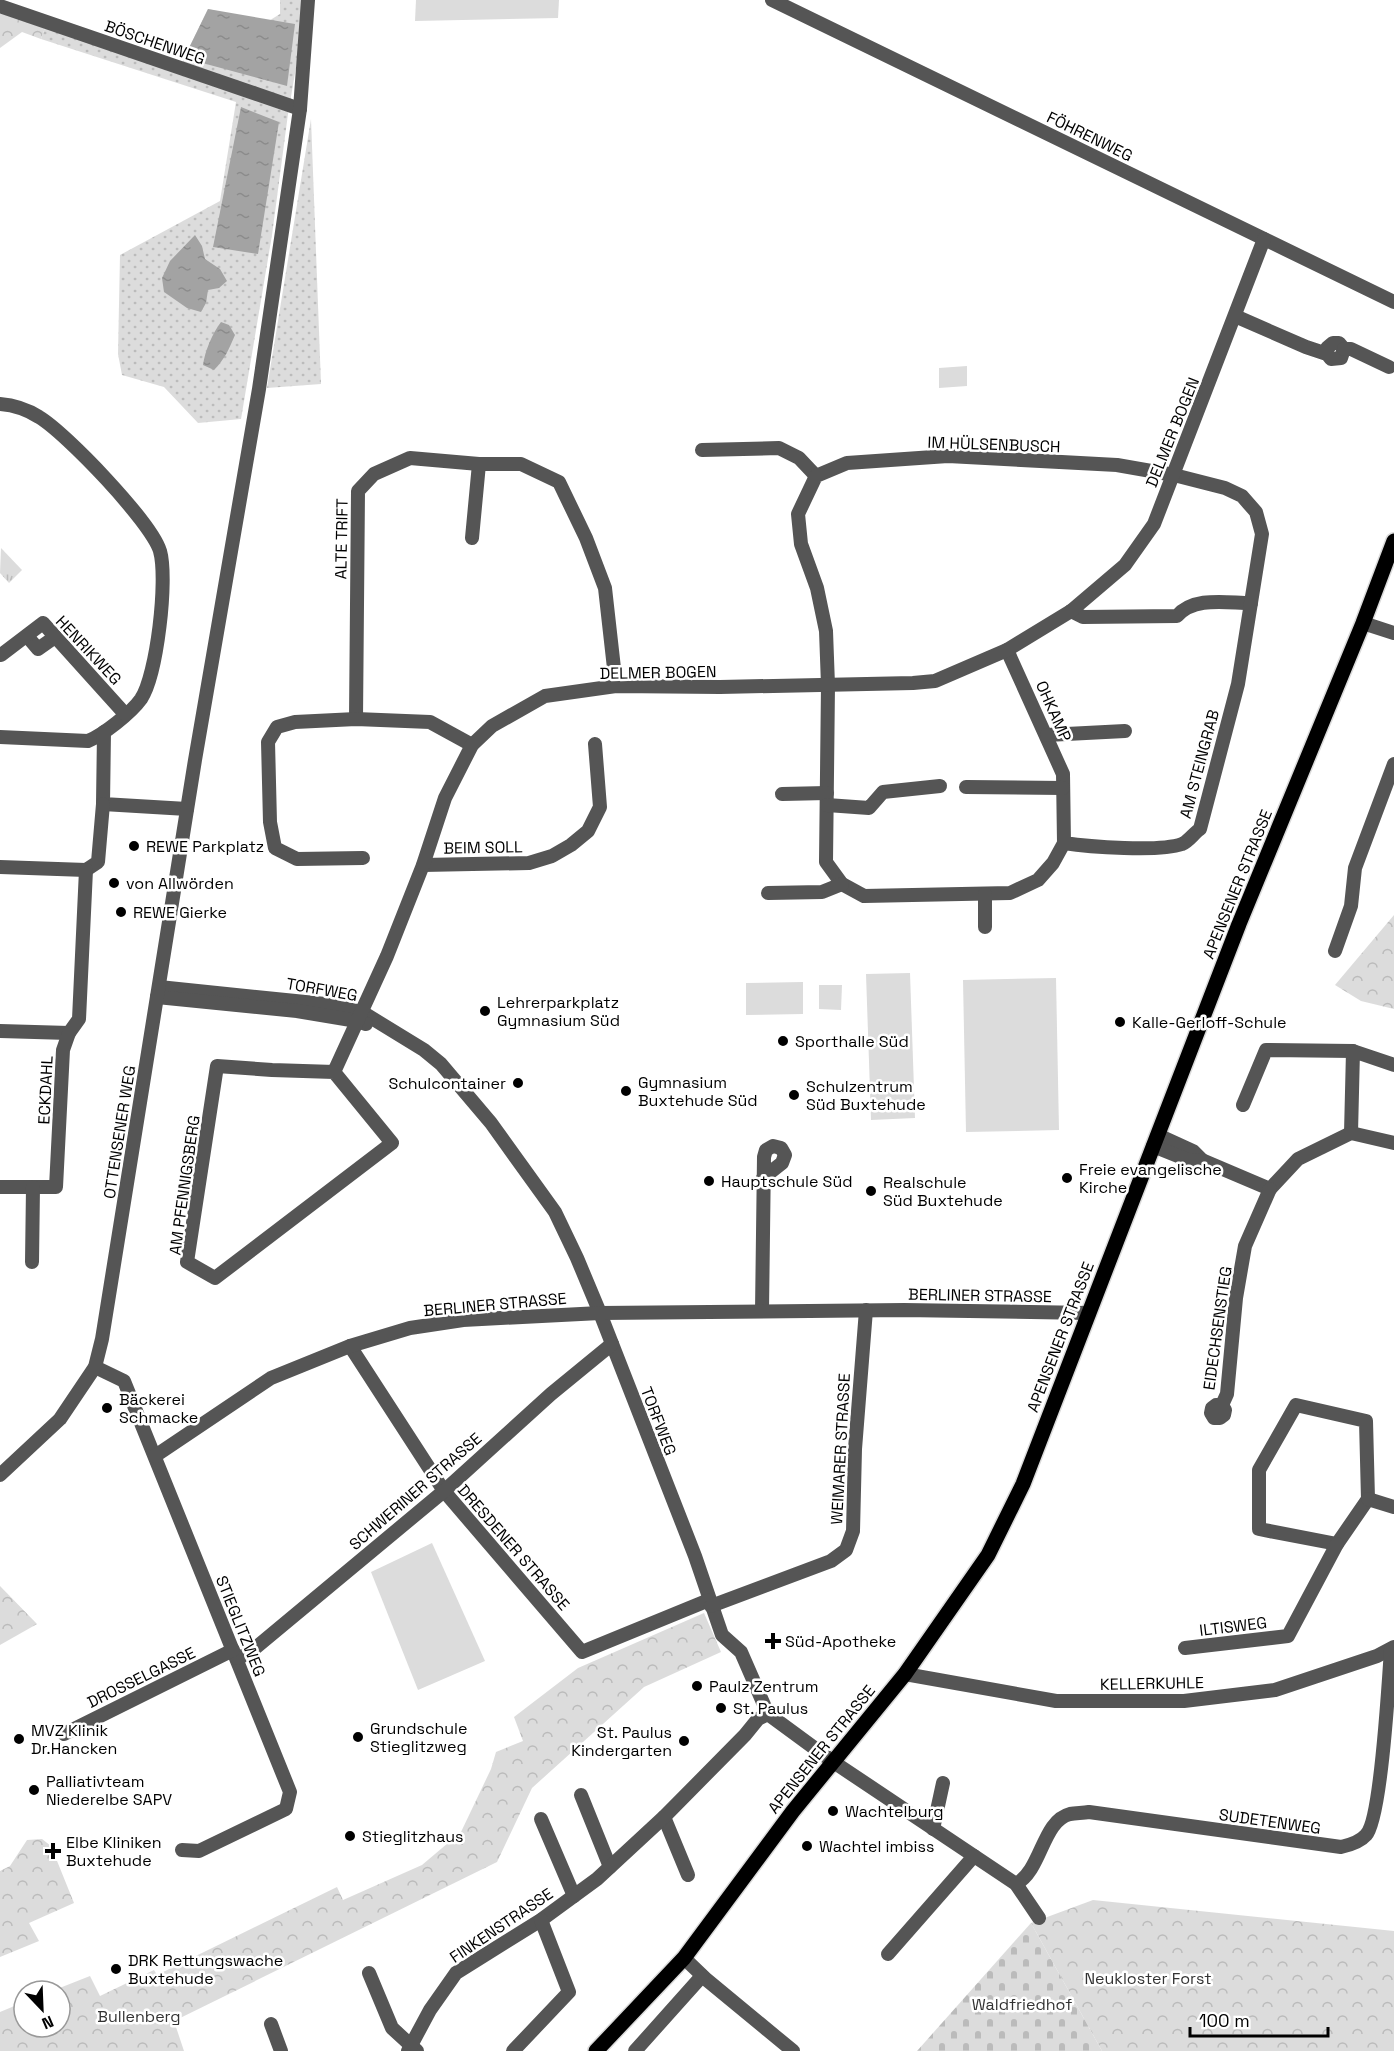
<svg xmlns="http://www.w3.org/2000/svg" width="1394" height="2051" font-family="'Space Grotesk',sans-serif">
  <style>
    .grass { fill: url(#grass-dots) }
    .forest { fill: url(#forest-crowns) }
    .cemetery { fill: url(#cemetery-stones) }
    .park { fill: url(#park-tufts) }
    .garden { fill: #dcdcdc }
    .water { fill: url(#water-ripples) }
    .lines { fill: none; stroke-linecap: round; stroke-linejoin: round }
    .major-casing { stroke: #dbdbdb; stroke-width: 18 }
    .minor { stroke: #555; stroke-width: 14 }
    .major { stroke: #000; stroke-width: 15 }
    .poi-dot { fill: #000; stroke: #fff; stroke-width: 2 }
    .labels { text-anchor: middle; stroke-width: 5; stroke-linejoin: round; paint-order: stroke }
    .street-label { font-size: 16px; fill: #000; stroke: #fff }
    .poi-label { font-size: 16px; fill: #000; stroke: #fff; text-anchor: start }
    .park-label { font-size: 16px; fill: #333; stroke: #fff }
  </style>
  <defs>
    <pattern id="grass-dots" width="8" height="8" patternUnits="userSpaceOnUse" patternTransform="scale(1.5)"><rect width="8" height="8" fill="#dcdcdc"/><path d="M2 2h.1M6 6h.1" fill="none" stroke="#bbb" stroke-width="1.8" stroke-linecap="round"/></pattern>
    <pattern id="forest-crowns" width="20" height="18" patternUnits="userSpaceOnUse" patternTransform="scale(1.5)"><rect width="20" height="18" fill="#dcdcdc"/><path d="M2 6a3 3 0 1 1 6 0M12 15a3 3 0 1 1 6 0" fill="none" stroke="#bbb"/></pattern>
    <pattern id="cemetery-stones" width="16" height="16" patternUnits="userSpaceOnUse" patternTransform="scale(1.5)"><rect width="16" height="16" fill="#dcdcdc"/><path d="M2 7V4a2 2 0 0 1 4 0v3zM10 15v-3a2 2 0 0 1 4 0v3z" fill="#bbb"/></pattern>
    <pattern id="park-tufts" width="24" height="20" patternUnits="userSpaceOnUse" patternTransform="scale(1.5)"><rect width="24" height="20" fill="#dcdcdc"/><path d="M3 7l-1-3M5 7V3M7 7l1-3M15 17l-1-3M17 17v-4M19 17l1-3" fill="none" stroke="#bbb"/></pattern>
    <pattern id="water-ripples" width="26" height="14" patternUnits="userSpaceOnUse" patternTransform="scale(1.5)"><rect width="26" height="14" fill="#a3a3a3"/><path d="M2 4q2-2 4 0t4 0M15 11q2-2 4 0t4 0" fill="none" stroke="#8b8b8b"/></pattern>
  </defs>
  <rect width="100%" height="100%" fill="#fff"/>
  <g class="grass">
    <polygon points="280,0 304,0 303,27 288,114 272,235 241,419 198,423 164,387 122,375 118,354 120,255 220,201 236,102 41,39 47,22 180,67 208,9 267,22 280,14"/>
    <polygon points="311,119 321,384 267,388"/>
  </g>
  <g class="forest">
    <polygon points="0,6 47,22 41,39 22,32 0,48"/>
    <polygon points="1394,915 1394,1009 1361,1001 1335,985"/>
    <polygon points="0,1586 37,1624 0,1645"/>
    <polygon points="704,1613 721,1652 644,1687 532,1788 497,1862 174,2021 184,2051 0,2051 0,2012 24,2002 24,2027 60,2027 60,1991 52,1991 90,1976 100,1996 154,1970 157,1975 337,1887 343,1900 422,1865 461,1832 491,1769 496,1752 523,1741 514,1717 578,1668"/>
    <polygon points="42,1839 51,1846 74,1903 29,1923 39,1941 0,1957 0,1871 10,1866 27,1840"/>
    <polygon points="1093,1900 1394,1931 1394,2051 1102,2051 1031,1923"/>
  </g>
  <polygon class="cemetery" points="1031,1923 1102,2051 917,2051"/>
  <polygon class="park" points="1,548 22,570 9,583 0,573"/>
  <g class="garden">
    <polygon points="416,0 559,0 558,18 415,21"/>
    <polygon points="967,366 967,386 939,388 939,368"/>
    <polygon points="910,973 915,1118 871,1120 866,974"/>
    <polygon points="1056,978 1059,1130 966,1132 963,980"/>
    <polygon points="803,982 803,1014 746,1015 746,983"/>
    <polygon points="819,985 842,985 841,1010 819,1009"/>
    <polygon points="432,1543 485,1661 418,1690 371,1572"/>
  </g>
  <g class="water">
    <polygon points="208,9 295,24 287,86 184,58"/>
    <polygon points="241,107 279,122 258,254 213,247"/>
    <polygon points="195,235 202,246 205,259 220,269 227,281 219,288 208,290 206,303 201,312 187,308 164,292 162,278 170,261"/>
    <path d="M221 322 229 325 235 335C229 349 225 359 214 370L203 365C205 351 212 334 221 322Z"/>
  </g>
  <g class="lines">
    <g class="major-casing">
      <polyline id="major" points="596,2051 684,1958 793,1811 905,1674 988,1555 1023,1484 1239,924 1363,623 1394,541"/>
    </g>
    <g class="minor">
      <polyline points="772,0 1394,302"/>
      <polyline points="0,6 300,109"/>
      <polyline points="1235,316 1306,347 1327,354 1331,359 1341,358 1344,349 1339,343 1333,343 1327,348 1327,354"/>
      <polyline points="1344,349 1351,349 1389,367"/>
      <path d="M0 404C13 405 28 410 39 417 66 433 151 522 160 551 168 579 157 675 141 699 131 713 103 735 88 741L0 737"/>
      <polyline points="702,450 779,448 799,458 816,476"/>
      <polyline points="472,538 479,464"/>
      <path d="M1071 611 1083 617 1177 616C1194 596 1227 603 1251 603"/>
      <polyline points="1363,623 1394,633"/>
      <polyline points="27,636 38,649 55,637"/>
      <path d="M1007 650 1063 774 1064 843 1053 863 1038 880 1010 893 864 896 842 884 826 862 828 685 826 631 817 588 801 544 798 514 816 476 847 463 948 456 1117 465 1174 475 1225 488 1242 496 1256 512 1262 534 1238 684 1200 829C1194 833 1188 842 1182 844 1160 852 1089 847 1064 843"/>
      <polyline points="0,654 1,655 43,623 125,714"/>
      <polyline points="356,719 358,491 374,474 410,458 479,464 521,464 559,482 586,538 605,588 616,686"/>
      <polyline points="104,732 103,804 187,809"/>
      <polyline points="1047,735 1125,731"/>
      <polyline points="966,787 1063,788"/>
      <polyline points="782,794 827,793"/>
      <polyline points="827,805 869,808 883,792 940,786"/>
      <polyline points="363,858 297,859 275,848 270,822 268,742 277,727 295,722 356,719 430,722 472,745"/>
      <polyline points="423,865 529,863 552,856 571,845 588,831 600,807 595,744"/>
      <polyline points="0,867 86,870 98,862 103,804"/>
      <polyline points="768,893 822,892 842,884"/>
      <polyline points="985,927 985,894"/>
      <polyline points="1335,951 1351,906 1355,868 1394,764"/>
      <polyline points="159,987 325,1004 362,1012 424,1050 441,1064 491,1123 555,1212 577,1258 600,1313 695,1556 722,1635 741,1652 768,1714 832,1761 1016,1884 1039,1918"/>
      <polyline points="157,997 297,1011 357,1021 366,1024"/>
      <polyline points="0,1031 69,1033"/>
      <polyline points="334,1072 392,1143 215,1278 187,1262 217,1066 272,1070 334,1072 387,956 423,865 445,798 472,745 492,726 545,696 616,686 720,687 913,683 935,681 1007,650 1071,611 1125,565 1154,524 1264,239"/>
      <polyline points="1243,1105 1266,1050 1353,1051"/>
      <polyline points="1351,1133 1353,1051 1394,1065"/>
      <polyline points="1158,1135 1193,1151 1202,1160"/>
      <polyline points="1153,1146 1188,1160 1204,1161 1270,1189 1298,1159 1351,1133 1394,1143"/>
      <polyline points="0,1187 56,1187 63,1050 69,1033 79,1019 86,870"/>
      <polyline points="32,1262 33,1187"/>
      <polyline points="762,1311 764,1157 766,1150 773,1146 781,1148 785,1155 782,1163 763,1178"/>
      <polyline points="350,1346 444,1491 582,1652 709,1600"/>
      <polyline points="95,1367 124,1381 290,1792 286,1809 199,1851 182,1850"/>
      <polyline points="1222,1405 1225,1410 1224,1415 1220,1418 1214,1418 1211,1413 1212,1408 1216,1405 1222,1405 1227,1394 1236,1298 1245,1246 1270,1189"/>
      <polygon points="1296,1405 1366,1421 1368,1499 1337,1544 1259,1529 1259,1470"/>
      <polyline points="155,1456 271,1378 350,1346 410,1328 430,1325 463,1320 600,1313 904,1310 1089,1313"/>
      <polyline points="0,1475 60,1419 95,1367 102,1339 195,760 259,389 300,109 308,0"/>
      <polyline points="1368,1499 1394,1507"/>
      <polyline points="711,1606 831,1561 846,1550 853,1531 855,1449 866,1310"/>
      <polyline points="1185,1648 1288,1636 1337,1544"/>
      <polyline points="237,1658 248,1654 444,1491 551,1394 612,1344"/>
      <polyline points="905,1674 1056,1701 1184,1701 1275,1690 1377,1656 1394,1647"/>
      <polyline points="64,1734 233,1650"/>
      <polyline points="581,1795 610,1867"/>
      <polyline points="664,1817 688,1875"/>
      <polyline points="541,1819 574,1896"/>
      <polyline points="933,1829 943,1783"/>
      <path d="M1016 1884C1042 1870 1042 1821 1070 1814 1076 1813 1083 1813 1089 1812L1341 1847C1350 1845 1360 1842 1366 1835 1381 1820 1389 1678 1391 1649"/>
      <polyline points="888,1954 974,1856"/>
      <polyline points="684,1958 707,1980 793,2051"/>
      <polyline points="369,1973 392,2028 417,2051"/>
      <polyline points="271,2024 281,2051"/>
      <polyline points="408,2051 430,2010 456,1973 541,1920 597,1879 664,1817 745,1735 758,1719 768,1714"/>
      <polyline points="513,2051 569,1992 541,1920"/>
      <polyline points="635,2051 702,1976"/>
    </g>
    <use href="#major" class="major"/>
  </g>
  <g class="poi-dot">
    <circle cx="134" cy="846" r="6"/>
    <circle cx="114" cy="883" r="6"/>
    <circle cx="121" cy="912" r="6"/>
    <circle cx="485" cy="1011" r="6"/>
    <circle cx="1120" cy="1022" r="6"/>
    <circle cx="783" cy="1041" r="6"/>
    <circle cx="518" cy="1083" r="6"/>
    <circle cx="626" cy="1091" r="6"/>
    <circle cx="794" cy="1095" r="6"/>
    <circle cx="1067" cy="1178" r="6"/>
    <circle cx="709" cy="1181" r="6"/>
    <circle cx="871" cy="1191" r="6"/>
    <circle cx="107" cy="1408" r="6"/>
    <path d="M770 1632h6v6h6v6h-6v6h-6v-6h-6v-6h6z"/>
    <circle cx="697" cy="1686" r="6"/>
    <circle cx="721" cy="1708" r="6"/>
    <circle cx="358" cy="1737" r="6"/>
    <circle cx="19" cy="1739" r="6"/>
    <circle cx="684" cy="1741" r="6"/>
    <circle cx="34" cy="1790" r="6"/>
    <circle cx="833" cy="1811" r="6"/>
    <circle cx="350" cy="1836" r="6"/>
    <circle cx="807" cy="1846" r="6"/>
    <path d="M50 1842h6v6h6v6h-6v6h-6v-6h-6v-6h6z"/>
    <circle cx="116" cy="1969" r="6"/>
  </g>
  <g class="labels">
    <g class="street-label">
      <text transform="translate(155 42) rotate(19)" y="6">BÖSCHENWEG</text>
      <text transform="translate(1090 136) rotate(26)" y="6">FÖHRENWEG</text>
      <text transform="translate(1172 432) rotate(-68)" y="6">DELMER BOGEN</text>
      <text transform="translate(994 444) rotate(2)" y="6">IM HÜLSENBUSCH</text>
      <text transform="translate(341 539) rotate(-89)" y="6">ALTE TRIFT</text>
      <text transform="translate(89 650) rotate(47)" y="6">HENRIKWEG</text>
      <text transform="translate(658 672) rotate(-1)" y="6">DELMER BOGEN</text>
      <text transform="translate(1054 711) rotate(66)" y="6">OHKAMP</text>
      <text transform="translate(1199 764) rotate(-75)" y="6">AM STEINGRAB</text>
      <text transform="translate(483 847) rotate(-1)" y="6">BEIM SOLL</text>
      <text transform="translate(1237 884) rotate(-68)" y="6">APENSENER STRASSE</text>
      <text transform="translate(322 989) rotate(10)" y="6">TORFWEG</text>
      <text transform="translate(45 1090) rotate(-87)" y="6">ECKDAHL</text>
      <text transform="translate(119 1132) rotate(-81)" y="6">OTTENSENER WEG</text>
      <text transform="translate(184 1185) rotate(-82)" y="6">AM PFENNIGSBERG</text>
      <text transform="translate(980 1295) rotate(1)" y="6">BERLINER STRASSE</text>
      <text transform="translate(495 1304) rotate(-5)" y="6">BERLINER STRASSE</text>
      <text transform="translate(1217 1328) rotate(-82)" y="6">EIDECHSENSTIEG</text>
      <text transform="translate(1060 1337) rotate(-69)" y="6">APENSENER STRASSE</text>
      <text transform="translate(659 1421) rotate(69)" y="6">TORFWEG</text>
      <text transform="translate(840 1449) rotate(-87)" y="6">WEIMARER STRASSE</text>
      <text transform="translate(415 1491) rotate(-41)" y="6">SCHWERINER STRASSE</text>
      <text transform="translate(514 1547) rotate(49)" y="6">DRESDENER STRASSE</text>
      <text transform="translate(241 1626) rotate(68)" y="6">STIEGLITZWEG</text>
      <text transform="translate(1233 1626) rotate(-7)" y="6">ILTISWEG</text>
      <text transform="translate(141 1677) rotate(-26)" y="6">DROSSELGASSE</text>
      <text transform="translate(1152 1683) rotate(-1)" y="6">KELLERKUHLE</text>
      <text transform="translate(821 1749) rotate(-51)" y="6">APENSENER STRASSE</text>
      <text transform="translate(1270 1821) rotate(8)" y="6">SUDETENWEG</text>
      <text transform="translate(501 1925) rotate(-34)" y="6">FINKENSTRASSE</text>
    </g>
    <g class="poi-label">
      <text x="146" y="852">REWE Parkplatz</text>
      <text x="126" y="889">von Allwörden</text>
      <text x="133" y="918">REWE Gierke</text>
      <text x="497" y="1008">Lehrerparkplatz<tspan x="497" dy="18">Gymnasium Süd</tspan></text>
      <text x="1132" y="1028">Kalle-Gerloff-Schule</text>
      <text x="795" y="1047">Sporthalle Süd</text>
      <text x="638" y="1088">Gymnasium<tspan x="638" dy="18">Buxtehude Süd</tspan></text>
      <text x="506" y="1089" text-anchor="end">Schulcontainer</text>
      <text x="806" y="1092">Schulzentrum<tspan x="806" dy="18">Süd Buxtehude</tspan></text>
      <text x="1079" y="1175">Freie evangelische<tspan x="1079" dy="18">Kirche</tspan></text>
      <text x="721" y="1187">Hauptschule Süd</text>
      <text x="883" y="1188">Realschule<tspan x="883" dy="18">Süd Buxtehude</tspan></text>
      <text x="119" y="1405">Bäckerei<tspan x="119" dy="18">Schmacke</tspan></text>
      <text x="785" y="1647">Süd-Apotheke</text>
      <text x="709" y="1692">Paulz Zentrum</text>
      <text x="733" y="1714">St. Paulus</text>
      <text x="370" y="1734">Grundschule<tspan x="370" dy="18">Stieglitzweg</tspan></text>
      <text x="31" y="1736">MVZ Klinik<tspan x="31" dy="18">Dr.Hancken</tspan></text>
      <text x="672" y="1738" text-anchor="end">St. Paulus<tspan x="672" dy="18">Kindergarten</tspan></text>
      <text x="46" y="1787">Palliativteam<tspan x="46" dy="18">Niederelbe SAPV</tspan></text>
      <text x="845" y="1817">Wachtelburg</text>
      <text x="362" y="1842">Stieglitzhaus</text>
      <text x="66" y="1848">Elbe Kliniken<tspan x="66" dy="18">Buxtehude</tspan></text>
      <text x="819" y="1852">Wachtel imbiss</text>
      <text x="128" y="1966">DRK Rettungswache<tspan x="128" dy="18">Buxtehude</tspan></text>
    </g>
    <g class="park-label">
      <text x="1148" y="1984">Neukloster Forst</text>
      <text x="1022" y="2010">Waldfriedhof</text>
      <text x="139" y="2022">Bullenberg</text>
    </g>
  </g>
  <g transform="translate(42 2009) rotate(157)"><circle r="28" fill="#ffffff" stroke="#999999" stroke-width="1.5"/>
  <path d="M0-4.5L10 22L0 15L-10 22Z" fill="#000000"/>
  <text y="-9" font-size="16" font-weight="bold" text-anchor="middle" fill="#000000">N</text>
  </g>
  <path d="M1190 2027v9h138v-9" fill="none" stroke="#000000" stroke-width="3"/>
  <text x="1199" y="2027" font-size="18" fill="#000000" stroke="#ffffff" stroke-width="4.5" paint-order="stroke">100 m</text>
</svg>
